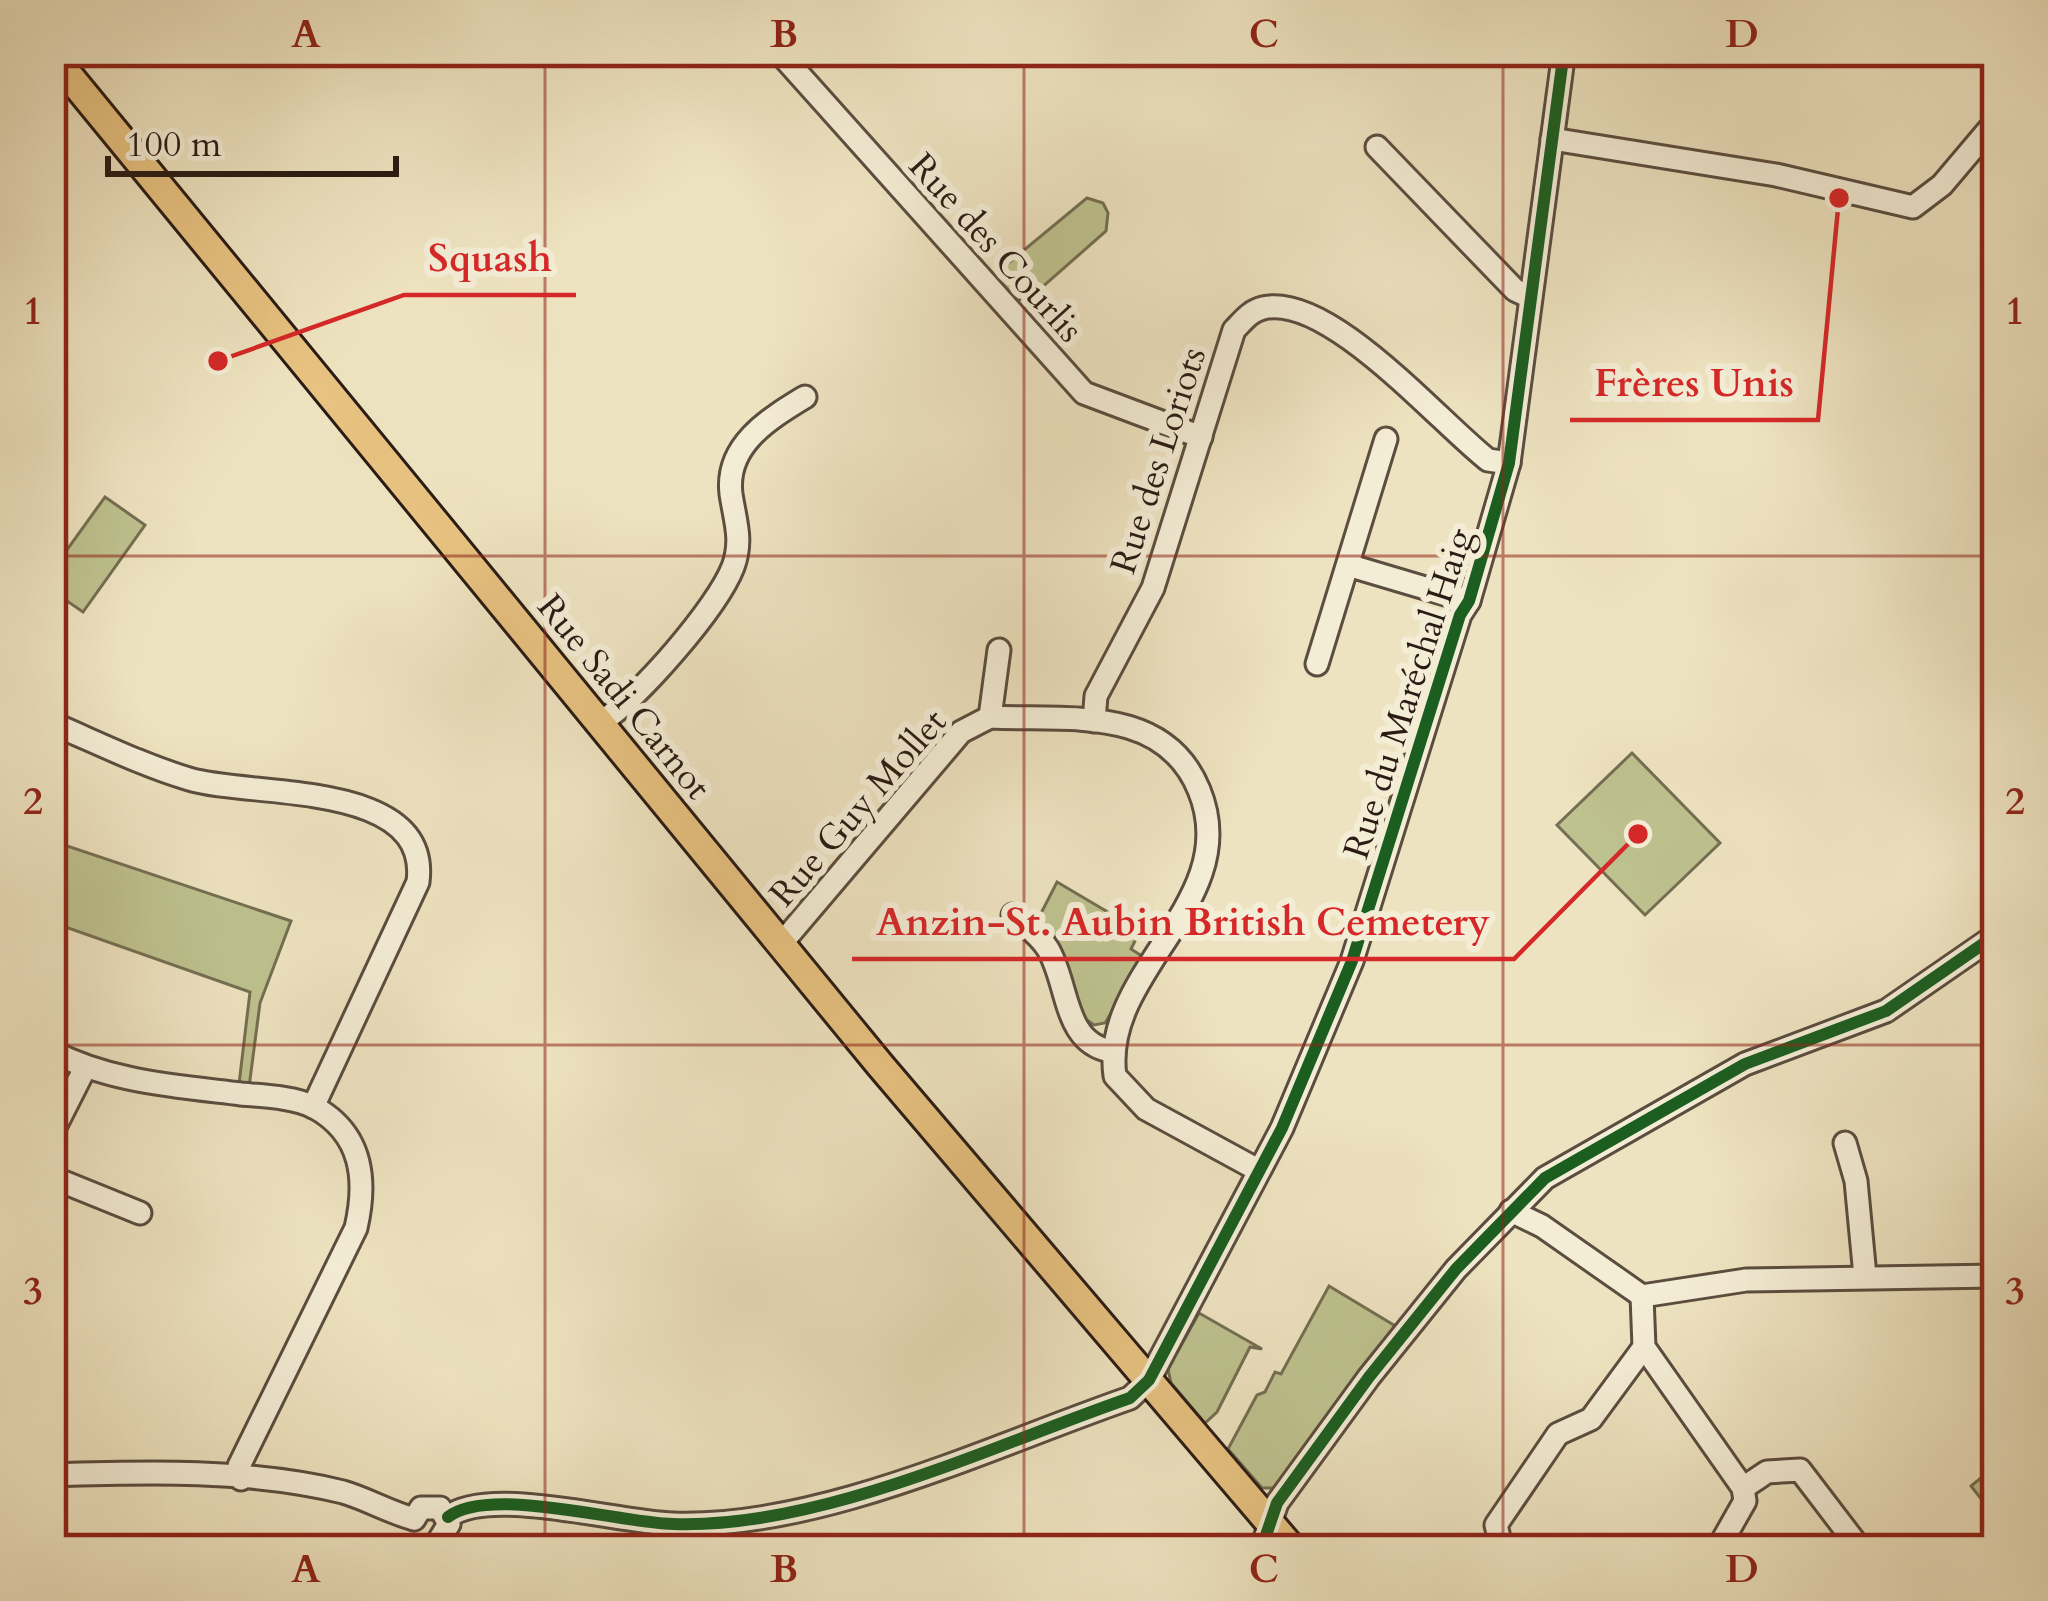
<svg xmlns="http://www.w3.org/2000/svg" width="2048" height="1601" font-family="Cardo,serif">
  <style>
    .green { fill: #bec28f; stroke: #746e52; stroke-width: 3 }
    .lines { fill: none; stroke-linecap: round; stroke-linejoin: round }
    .minor-casing { stroke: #5b4d3f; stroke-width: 27 }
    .major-casing { stroke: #2a1b14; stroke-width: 33 }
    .minor { stroke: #f4edd6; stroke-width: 21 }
    .major { stroke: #e7c280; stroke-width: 27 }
    .cycleway-casing { stroke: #f4edd6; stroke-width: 20 }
    .cycleway { stroke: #1b5e20; stroke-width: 12 }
    .grid { fill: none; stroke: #8f2418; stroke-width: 3; stroke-opacity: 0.55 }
    .labels { text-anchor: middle; stroke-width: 12; stroke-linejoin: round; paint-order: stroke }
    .street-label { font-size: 36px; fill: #2a1b14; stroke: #f4edd6 }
    .leader { fill: none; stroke: #d62828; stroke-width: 4.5 }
    .callout-dot { fill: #d62828; stroke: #f4edd6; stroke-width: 4.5 }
    .callout-label { font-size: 39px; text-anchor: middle; font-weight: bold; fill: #d62828; stroke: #f4edd6; stroke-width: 12; stroke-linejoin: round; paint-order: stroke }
    .neatline { fill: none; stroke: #8f2418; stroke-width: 4.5 }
    .grid-label { font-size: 39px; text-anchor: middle; font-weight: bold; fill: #8f2418 }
  </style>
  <rect width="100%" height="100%" fill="#eee3c0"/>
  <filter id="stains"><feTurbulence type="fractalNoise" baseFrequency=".00167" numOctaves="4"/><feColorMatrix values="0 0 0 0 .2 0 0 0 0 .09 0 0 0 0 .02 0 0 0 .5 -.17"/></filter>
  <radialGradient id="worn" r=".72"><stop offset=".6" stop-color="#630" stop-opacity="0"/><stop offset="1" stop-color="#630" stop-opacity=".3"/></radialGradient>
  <g class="green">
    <polygon points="1087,198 1103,203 1108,213 1106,231 1031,297 1015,301 999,285 1001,269"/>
    <polygon points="105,497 145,525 83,612 51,590 51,572"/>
    <polygon points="1632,753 1720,843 1645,915 1557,825"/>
    <polygon points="51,835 67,846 291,921 260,1003 248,1095 239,1084 250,992 51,922"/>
    <polygon points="1057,882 1140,931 1131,949 1145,958 1105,1023 1094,1025 1080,1015 1036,923"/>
    <polygon points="1329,1286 1397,1327 1276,1488 1262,1488 1228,1449 1257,1395 1265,1392 1275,1372 1281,1374"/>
    <polygon points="1199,1313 1262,1349 1250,1347 1217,1412 1205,1423 1171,1383 1168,1369"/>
    <polygon points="1997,1465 1997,1519 1971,1486"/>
  </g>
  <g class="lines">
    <g class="minor-casing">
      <g id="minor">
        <polyline points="778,51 1084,393 1201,437"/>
        <polyline points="1552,139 1776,175 1913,207 1942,185 1997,120"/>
        <polyline points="1377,147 1515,290 1530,297"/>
        <polyline points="1351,566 1469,601"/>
        <polyline points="1317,664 1386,439"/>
        <path d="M990 717C1066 721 1164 704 1199 790 1245 901 1100 971 1115 1076L1146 1109 1258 1170"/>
        <path d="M1094 721 1096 696 1153 588 1234 330C1243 321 1250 311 1263 308 1328 292 1438 421 1488 460L1509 463"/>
        <path d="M601 722C638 699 717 608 733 567 743 540 735 521 731 494 725 445 769 419 805 397"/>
        <path d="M51 723C96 742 142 765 189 779 251 798 431 779 418 882L313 1107"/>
        <path d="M1013 915C1026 925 1040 936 1048 949 1069 984 1063 1043 1111 1051"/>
        <polyline points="781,944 961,732 990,717 999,650"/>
        <path d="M51 1051C110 1082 175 1086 241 1094 263 1096 294 1097 314 1107 363 1134 367 1180 356 1228L239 1466 241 1479"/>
        <polyline points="51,1135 85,1068"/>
        <polyline points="1845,1143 1856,1181 1865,1276"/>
        <polyline points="51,1177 140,1213"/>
        <polyline points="1511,1211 1542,1226 1642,1296 1746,1280 1997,1276"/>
        <polyline points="1642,1296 1644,1347 1743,1488 1745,1501 1724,1538 1732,1550"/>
        <path d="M51 1475C146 1472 250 1469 343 1492 367 1499 389 1512 414 1519"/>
        <polyline points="1743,1488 1767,1472 1800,1470 1858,1546"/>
        <path d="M448 1517C489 1485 619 1523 673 1524 821 1529 991 1446 1130 1398L1149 1380 1282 1128 1352 961 1460 615 1469 601 1509 463 1564 51"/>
        <polyline points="414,1519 421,1508 440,1508 449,1524 439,1540"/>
        <polyline points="1261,1550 1277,1503 1369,1377 1456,1269 1545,1178 1745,1064 1886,1011 1996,935"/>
        <polyline points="1502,1550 1496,1525 1558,1434 1591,1419 1644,1347"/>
      </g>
    </g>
    <g class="major-casing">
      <polyline id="major" points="51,54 880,1065 1293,1550"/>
    </g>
    <use href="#minor" class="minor"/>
    <use href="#major" class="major"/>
    <g class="cycleway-casing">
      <g id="cycleway">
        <path d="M448 1517C489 1485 619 1523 673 1524 821 1529 991 1446 1130 1398L1149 1380 1282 1128 1352 961 1460 615 1469 601 1509 463 1564 51"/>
        <polyline points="1261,1550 1277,1503 1369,1377 1456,1269 1545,1178 1745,1064 1886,1011 1996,935"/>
      </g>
    </g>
    <use href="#cycleway" class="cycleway"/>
  </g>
  <path class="grid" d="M545 51V1550M1024 51V1550M1503 51V1550M51 556H1997M51 1045H1997"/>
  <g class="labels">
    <g class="street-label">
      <text transform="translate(997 247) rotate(48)" y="13">Rue des Courlis</text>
      <text transform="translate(1157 460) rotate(-72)" y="13">Rue des Loriots</text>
      <text transform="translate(1407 693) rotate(-72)" y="13">Rue du Maréchal Haig</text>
      <text transform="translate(625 696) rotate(51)" y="13">Rue Sadi Carnot</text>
      <text transform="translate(857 807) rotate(-49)" y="13">Rue Guy Mollet</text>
    </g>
  </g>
  <path class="leader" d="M218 361L404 295H576M1839 198L1818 420H1570M1638 834L1514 959H852"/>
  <g class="callout-dot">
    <circle cx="218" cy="361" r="12"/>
    <circle cx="1839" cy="198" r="12"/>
    <circle cx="1638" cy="834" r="12"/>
  </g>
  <g class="callout-label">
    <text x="490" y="271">Squash</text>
    <text x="1694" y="396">Frères Unis</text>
    <text x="1183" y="935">Anzin-St. Aubin British Cemetery</text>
  </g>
  <rect width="2048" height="1601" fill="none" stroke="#eee3c0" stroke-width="132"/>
  <path d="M108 156v18h288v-18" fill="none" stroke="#2a1b14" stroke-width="6"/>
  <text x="126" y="156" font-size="36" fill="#2a1b14" stroke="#f4edd6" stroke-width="9" paint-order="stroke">100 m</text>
  <rect x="66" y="66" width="1916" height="1469" class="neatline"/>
  <g class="grid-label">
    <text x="306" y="47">A</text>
    <text x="784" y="47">B</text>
    <text x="1264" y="47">C</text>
    <text x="1742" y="47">D</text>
    <text x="33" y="324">1</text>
    <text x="2015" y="324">1</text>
    <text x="33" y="814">2</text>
    <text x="2015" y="814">2</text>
    <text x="33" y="1304">3</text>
    <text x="2015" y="1304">3</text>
    <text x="306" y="1582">A</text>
    <text x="784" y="1582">B</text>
    <text x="1264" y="1582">C</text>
    <text x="1742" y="1582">D</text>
  </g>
  <rect width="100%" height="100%" filter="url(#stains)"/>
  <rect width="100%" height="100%" fill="url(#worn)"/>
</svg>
